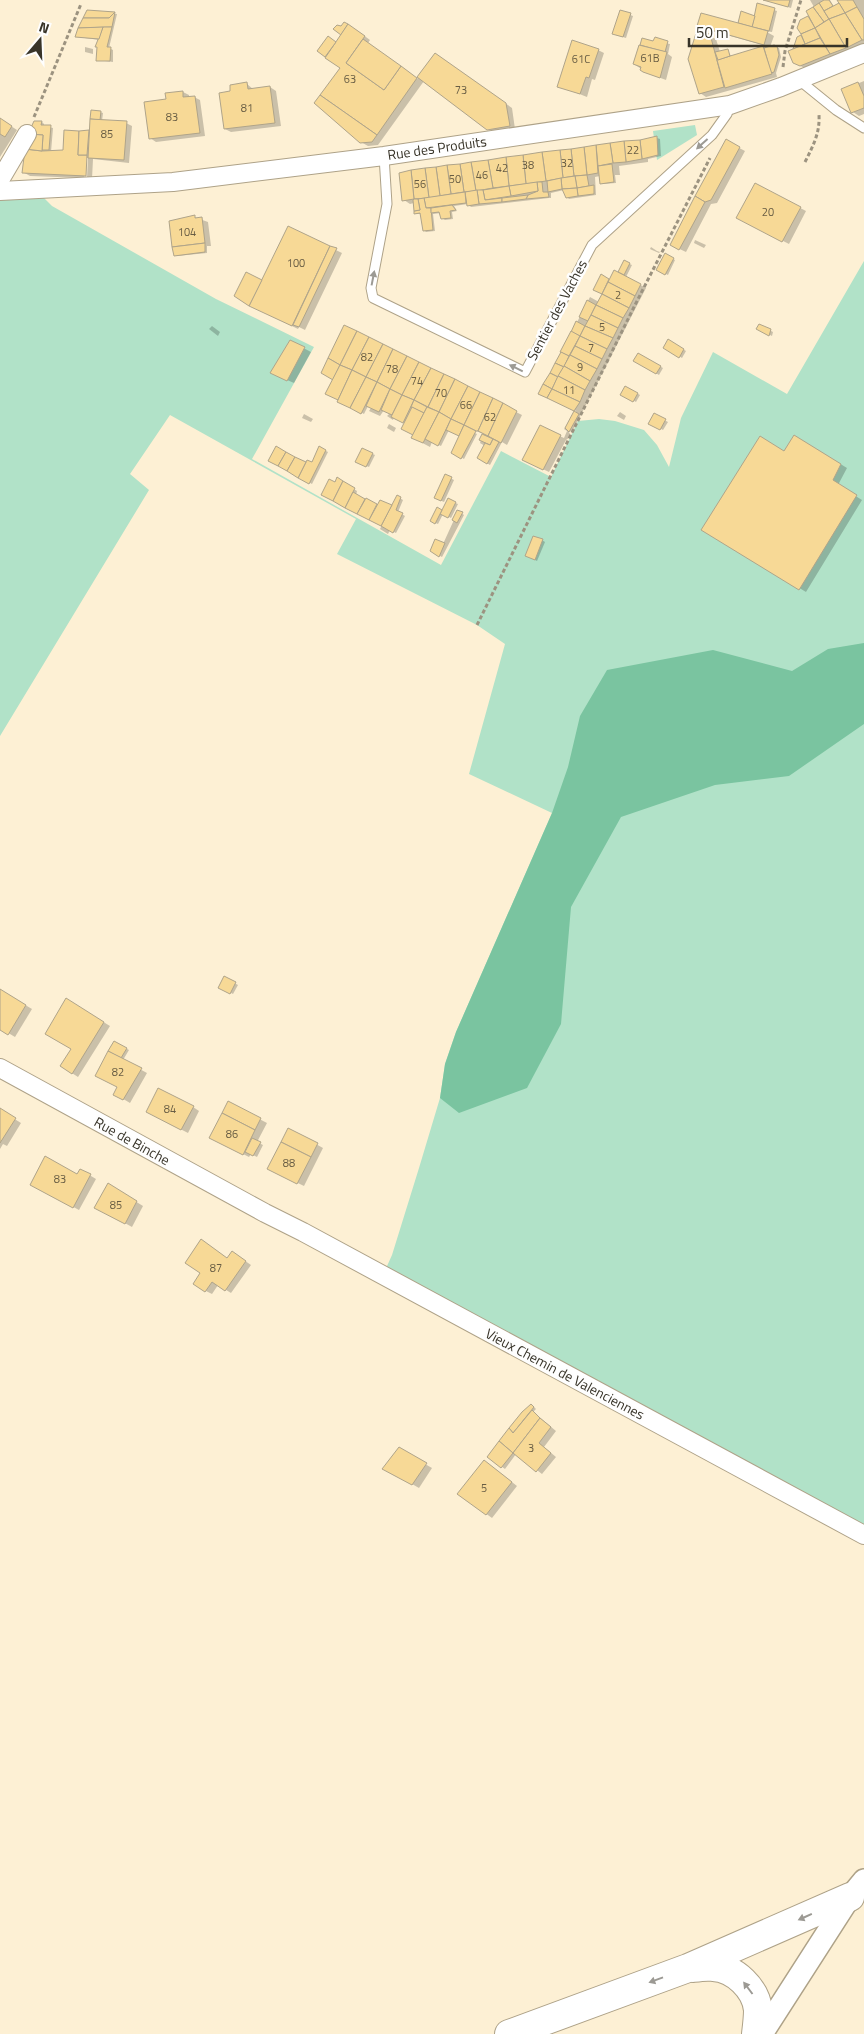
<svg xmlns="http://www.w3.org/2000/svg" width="864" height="2034" font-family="'Titillium Web',sans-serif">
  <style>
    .green { fill: #b1e2c8 }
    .forest { fill: #7ac4a0 }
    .shadow { fill: #0003 }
    .building { fill: #f7d996; stroke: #afa48a }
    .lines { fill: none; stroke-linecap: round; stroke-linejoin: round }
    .service-casing { stroke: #aea288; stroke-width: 11 }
    .minor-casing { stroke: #aea288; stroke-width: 20 }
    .tertiary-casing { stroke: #aea288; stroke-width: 24 }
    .trunk-casing { stroke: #aea288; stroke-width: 30 }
    .path { stroke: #9c9380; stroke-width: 3; stroke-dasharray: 4 2.5; stroke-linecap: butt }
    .service { stroke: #fff; stroke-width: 9 }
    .minor { stroke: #fff; stroke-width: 18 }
    .tertiary { stroke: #fff; stroke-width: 21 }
    .trunk { stroke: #fff; stroke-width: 28 }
    .oneway { fill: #9c9a94 }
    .labels { text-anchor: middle; stroke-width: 5; stroke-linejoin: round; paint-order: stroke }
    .number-label { font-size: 11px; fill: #685d44 }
    .street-label { font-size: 14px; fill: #383429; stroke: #fefefe }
  </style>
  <rect width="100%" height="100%" fill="#fdf0d4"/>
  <g class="green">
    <polygon points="695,125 697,135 657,160 653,131"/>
    <polygon points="35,189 52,206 216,299 314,347 252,459 441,565 501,451 551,477 578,421 599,419 615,421 644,430 657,445 669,467 681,418 713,352 787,394 864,261 864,1535 383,1275 392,1255 419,1168 440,1098 445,1064 456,1032 552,813 469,774 505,644 477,625 337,554 356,519 170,415 130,474 149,490 0,736 0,191"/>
  </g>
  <polygon class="forest" points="864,643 864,724 789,776 715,785 621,817 571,907 561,1024 527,1088 459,1113 440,1098 445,1064 456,1032 552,813 568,767 580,716 607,670 713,650 792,671 828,649"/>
  <g class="shadow">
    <polygon points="764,0 793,0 791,8"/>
    <polygon points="810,0 830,0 834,7 841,4 839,0 864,0 864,45 807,69 794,63 795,48 798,38 803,36 801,21 810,16 814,7"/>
    <polygon points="758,5 777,11 772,32 765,31 774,36 770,47 705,29 699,26 738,24 754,17"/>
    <polygon points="88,11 117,14 109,48 113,50 113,62 97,60 100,40 77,37"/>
    <polygon points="630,15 633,16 626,38 616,35"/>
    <polygon points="355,29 370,40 368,43 417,79 435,54 441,58 512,108 515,129 494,132 424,81 378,145 368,146 361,142 342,68 319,51 337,43"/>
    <polygon points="709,36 716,39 720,52 727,51 732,57 763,47 779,48 781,57 776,73 777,77 706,97 700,93"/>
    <polygon points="643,39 670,44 668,54 672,57 666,80 647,73 634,64"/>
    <polygon points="85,47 93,49 93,54 85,52"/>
    <polygon points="598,50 604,53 595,80 592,79 587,97 559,86"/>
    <polygon points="864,81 864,114 859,116 853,112 842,90"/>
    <polygon points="247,84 253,89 270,87 276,91 281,126 231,132 225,129 232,92"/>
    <polygon points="183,92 189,95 189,98 194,97 200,100 205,136 156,142 150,138 167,101"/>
    <polygon points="100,112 103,113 102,121 126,123 132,126 129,163 93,159 92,179 87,178 88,158 86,158 84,178 30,176 23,172 35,122 42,122 44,124 44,126 53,128 51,152 64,151 79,132 90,132"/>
    <polygon points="0,119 17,130 0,157"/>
    <polygon points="657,138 660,139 661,156 648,159 648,162 619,166 620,175 615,175 616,183 603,184 601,183 600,176 595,177 596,195 569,199 567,197 564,190 551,193 551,198 549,198 471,207 468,204 454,206 457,211 452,212 453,219 445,220 442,218 441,213 433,214 435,231 426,232 424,230 421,214 415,214 414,203 410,204 404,200 400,174"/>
    <polygon points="726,141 745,151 717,203 711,204 686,252 671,245"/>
    <polygon points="756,185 806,211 789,244 744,221"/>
    <polygon points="194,217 208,222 211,246 207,246 207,253 177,256 175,255"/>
    <polygon points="288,227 342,253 305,330 299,327 298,329 257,309 262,282"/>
    <polygon points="695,240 706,245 704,248 694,243"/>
    <polygon points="651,247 657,251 660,252 659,253 652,250 650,249"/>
    <polygon points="666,255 675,260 668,275 658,270"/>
    <polygon points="625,262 632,265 626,277 646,288 572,432 568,430 571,436 566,440 549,472 530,463 540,427 564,438 567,431 564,429 576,411 540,394 590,297 599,302 608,296 594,290 601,276 610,281 619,274"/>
    <polygon points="759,325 773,332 772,336 757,328"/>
    <polygon points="212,326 220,332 218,336 209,329"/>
    <polygon points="345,327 522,415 507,445 502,442 490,465 478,458 485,446 480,443 483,434 414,400 413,402 477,434 464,459 452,452 460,435 449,430 441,446 432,442 430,447 413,438 415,435 405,423 394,417 393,420 387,416 390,413 384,410 380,416 369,411 371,408 368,406 364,414 326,393 335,379"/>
    <polygon points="290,341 311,352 294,383 278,376"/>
    <polygon points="669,341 686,351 682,358 664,347"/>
    <polygon points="639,355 663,368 659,375 635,361"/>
    <polygon points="626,387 640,395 636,402 622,394"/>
    <polygon points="620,412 626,416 624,420 617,416"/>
    <polygon points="304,414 313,419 311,422 302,418"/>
    <polygon points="654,415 668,422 663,430 650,423"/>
    <polygon points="389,424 396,428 394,432 387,428"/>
    <polygon points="801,440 847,468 838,485 862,500 806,592 703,530"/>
    <polygon points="320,448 328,452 312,484 269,460 312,464"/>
    <polygon points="362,449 375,455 369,467 357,462"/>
    <polygon points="446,476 454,480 444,502 435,498"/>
    <polygon points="337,479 357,491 356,495 378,506 392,507 398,497 403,500 398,512 405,516 396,533 390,530 388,534 380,529 382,525 322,495 335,483"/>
    <polygon points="448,500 458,504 451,518 443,514 438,524 431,521 443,512"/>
    <polygon points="458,511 464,515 442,557 431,551 443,544"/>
    <polygon points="542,540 545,542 537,561 529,557"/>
    <polygon points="225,978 238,985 233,994 220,987"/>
    <polygon points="0,990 32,1009 15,1037 0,1028"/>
    <polygon points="67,1000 110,1026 78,1077 61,1066 72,1049"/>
    <polygon points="114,1042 129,1050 123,1060 147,1073 130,1103 115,1094 119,1087"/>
    <polygon points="228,1103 267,1123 257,1142 263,1145 257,1157 251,1154 249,1157 217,1141"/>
    <polygon points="193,1107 199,1111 188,1133 153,1115"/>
    <polygon points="0,1110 21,1123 7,1146 3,1144 0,1149"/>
    <polygon points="289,1129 323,1148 304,1186 275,1172"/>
    <polygon points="81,1170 96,1179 79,1210 31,1184 78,1176"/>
    <polygon points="109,1185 143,1206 132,1227 96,1207"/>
    <polygon points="238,1256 251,1265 231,1293 218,1285 212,1294 206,1291 201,1273 228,1259"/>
    <polygon points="533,1406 536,1409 533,1412 556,1431 544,1447 556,1457 542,1474 516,1454 505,1469 488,1457"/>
    <polygon points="399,1449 432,1468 419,1488 384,1468"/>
    <polygon points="490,1465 517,1486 492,1518 459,1494"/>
  </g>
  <g class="building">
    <polygon points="763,0 790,0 788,7"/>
    <polygon points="824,0 829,0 833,6 824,11 819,3"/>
    <polygon points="837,0 853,0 857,7 845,13"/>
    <polygon points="757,3 775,8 769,31 752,27"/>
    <polygon points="819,3 829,19 824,22 813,7"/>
    <polygon points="839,3 845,13 829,19 824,11"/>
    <polygon points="813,7 824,22 815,28 806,11"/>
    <polygon points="857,7 864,19 864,40 862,40 845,13"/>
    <polygon points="87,10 115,12 109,18 83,18"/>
    <polygon points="620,10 631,13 623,37 612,34"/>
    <polygon points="741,11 755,16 752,27 738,23"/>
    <polygon points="115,12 112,27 78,28 83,18 109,18"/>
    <polygon points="701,13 768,31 764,45 697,26"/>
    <polygon points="845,13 862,40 846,48 829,19"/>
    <polygon points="808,16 815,28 801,34 797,28 800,20"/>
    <polygon points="829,19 846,48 830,54 815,28"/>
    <polygon points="344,22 348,24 341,35 333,29 337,25 341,26"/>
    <polygon points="348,24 365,36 346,63 384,90 401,66 417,78 377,135 320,95 340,68 325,58"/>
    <polygon points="103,27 112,27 107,47 111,47 110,61 96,61 97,47 95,47"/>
    <polygon points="103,27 99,39 75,37 78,28"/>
    <polygon points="815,28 820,38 805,44 801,34"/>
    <polygon points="697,30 710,34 724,87 699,94 688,59"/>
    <polygon points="801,35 805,44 793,49 797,37"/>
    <polygon points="328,36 336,42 325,57 317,51"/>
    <polygon points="655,37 668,41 665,52 640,45 642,38 653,41"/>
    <polygon points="820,38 830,54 800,66 793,63 788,51"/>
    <polygon points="363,39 401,66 384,90 346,63"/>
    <polygon points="572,40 599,49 589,78 586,77 580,94 557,87"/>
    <polygon points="639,45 667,52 660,78 643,72 640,70 641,67 633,64"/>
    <polygon points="774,45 777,46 779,55 774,72 771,73 764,48"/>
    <polygon points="763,46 772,74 725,88 717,60"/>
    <polygon points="728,49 730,56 718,60 715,52"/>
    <polygon points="435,53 506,103 510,126 487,130 417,77"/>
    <polygon points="247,82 248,89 270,86 275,123 224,129 219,93 230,91 230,85"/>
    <polygon points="858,82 864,96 864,108 851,113 841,89"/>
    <polygon points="183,91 183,97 195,96 200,133 149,139 144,102 166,99 165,93"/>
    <polygon points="320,95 377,135 372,142 360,143 314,103"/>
    <polygon points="91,110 101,111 100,120 90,119"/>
    <polygon points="0,118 12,126 5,137 0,134"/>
    <polygon points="90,119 127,121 124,160 88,158"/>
    <polygon points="34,121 42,121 41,125 51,125 49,150 42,150 43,135 28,134"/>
    <polygon points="64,130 79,131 78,155 87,155 86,176 22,173 25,149 42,151 63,150"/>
    <polygon points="89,130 87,155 78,155 79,131"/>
    <polygon points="28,134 43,135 42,151 25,149"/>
    <polygon points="657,136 658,155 642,159 640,140"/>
    <polygon points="726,139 740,147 711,200 705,202 695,196"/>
    <polygon points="640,140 642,159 626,162 624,141"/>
    <polygon points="624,141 626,162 613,163 610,143"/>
    <polygon points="610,143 613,163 598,166 596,145"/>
    <polygon points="596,145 598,173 587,175 584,147"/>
    <polygon points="584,147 587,175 574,176 571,149"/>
    <polygon points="571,149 574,176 563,178 560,150"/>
    <polygon points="560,150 563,178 546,181 542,152"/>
    <polygon points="542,152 546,181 526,184 523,155"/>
    <polygon points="523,155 526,184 509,186 506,157"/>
    <polygon points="506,157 509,186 493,188 488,160"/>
    <polygon points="488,160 493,188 476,191 471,162"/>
    <polygon points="471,162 476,191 464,192 460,164"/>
    <polygon points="460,164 464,192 451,194 447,165"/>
    <polygon points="612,164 614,182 600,184 598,166"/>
    <polygon points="447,165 451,194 440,196 436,167"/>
    <polygon points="436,167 440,196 429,198 425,168"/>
    <polygon points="425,168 429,198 414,199 411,170"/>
    <polygon points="411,170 414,199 402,201 399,173"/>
    <polygon points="587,175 589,186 577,188 575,176"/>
    <polygon points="575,176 577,188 562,189 561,178"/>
    <polygon points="561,178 562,189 548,192 547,181"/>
    <polygon points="537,182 542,182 543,192 548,192 549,197 526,199 528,195 538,191"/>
    <polygon points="537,182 538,191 511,196 509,186"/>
    <polygon points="755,183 801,207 782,242 736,218"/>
    <polygon points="594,185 594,194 578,196 577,188"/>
    <polygon points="509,186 511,196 485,200 483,190"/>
    <polygon points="577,188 578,196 566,198 562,189"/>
    <polygon points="477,190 483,190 485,200 502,198 502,202 479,204"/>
    <polygon points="477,190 479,204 467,206 465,192"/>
    <polygon points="465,192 466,203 426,208 424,198"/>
    <polygon points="528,195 526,199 502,202 502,198"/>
    <polygon points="695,196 705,202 679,250 670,245"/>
    <polygon points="424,198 426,208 431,208 433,230 423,231 420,213 414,214 414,211 420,210 418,199"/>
    <polygon points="414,199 418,199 420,210 414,211 413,200"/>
    <polygon points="452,205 456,210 450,211 451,218 441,219 439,212 431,213 431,208"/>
    <polygon points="195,215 195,218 202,217 205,243 172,247 169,221"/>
    <polygon points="288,226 330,246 292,326 249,306"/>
    <polygon points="205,243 205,252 174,256 172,247"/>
    <polygon points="330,246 337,248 299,327 293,325"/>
    <polygon points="665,253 674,258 665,275 656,270"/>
    <polygon points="624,260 630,263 624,275 618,272"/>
    <polygon points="614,270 641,284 635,296 608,282"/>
    <polygon points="246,272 262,280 249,306 234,296"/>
    <polygon points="601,274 609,279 602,294 593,290"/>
    <polygon points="608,282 635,296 629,308 602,294"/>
    <polygon points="602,294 629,308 623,318 596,305"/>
    <polygon points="587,300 596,305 588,321 579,317"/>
    <polygon points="596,305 623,318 618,328 591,315"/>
    <polygon points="591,315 618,328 613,338 585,326"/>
    <polygon points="576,321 585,326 580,336 571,332"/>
    <polygon points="759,324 771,329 769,336 756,329"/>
    <polygon points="344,325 357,331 340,365 328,358"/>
    <polygon points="585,326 613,338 607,349 580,336"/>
    <polygon points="357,331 369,337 352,370 340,365"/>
    <polygon points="571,331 580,336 569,356 560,352"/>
    <polygon points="580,336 607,349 602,359 575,346"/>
    <polygon points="369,337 383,344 366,377 352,370"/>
    <polygon points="668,339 684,349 679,358 663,348"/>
    <polygon points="290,340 305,347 287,381 270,373"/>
    <polygon points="383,344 393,349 377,382 366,377"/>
    <polygon points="575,346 602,359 597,369 570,355"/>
    <polygon points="393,349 407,356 390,389 377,382"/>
    <polygon points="561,352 569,356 564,367 555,363"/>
    <polygon points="638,353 661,366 656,374 633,361"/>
    <polygon points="570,355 597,369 590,381 564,366"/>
    <polygon points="407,356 419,362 402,395 390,389"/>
    <polygon points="328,358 340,365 333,380 321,373"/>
    <polygon points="419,362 431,368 414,400 402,395"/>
    <polygon points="555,363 564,367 558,377 550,373"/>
    <polygon points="340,365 352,370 338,400 325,394"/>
    <polygon points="564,366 590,381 585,390 558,376"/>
    <polygon points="431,368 444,374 428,407 414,400"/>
    <polygon points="352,370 366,377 350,408 337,402"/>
    <polygon points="550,373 558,377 552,389 543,384"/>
    <polygon points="444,374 455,379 439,412 428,407"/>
    <polygon points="558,376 585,390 580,402 552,389"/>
    <polygon points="366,377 377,382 361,414 350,408"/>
    <polygon points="455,379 468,386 451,419 439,412"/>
    <polygon points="377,382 390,389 379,412 366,406"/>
    <polygon points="543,384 552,389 547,398 538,394"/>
    <polygon points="468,386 480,392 464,425 451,419"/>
    <polygon points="625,386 638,393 633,402 620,395"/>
    <polygon points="390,389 402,395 392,415 381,410"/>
    <polygon points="552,389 580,402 574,411 547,398"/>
    <polygon points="480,392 493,398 478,431 476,431 464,425"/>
    <polygon points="402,395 414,400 403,423 391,417"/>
    <polygon points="493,398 503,403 488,436 478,431"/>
    <polygon points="414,400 427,407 424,413 411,407"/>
    <polygon points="503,403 517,411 501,443 488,436"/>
    <polygon points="412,407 424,413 413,435 401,429"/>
    <polygon points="427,407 439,412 423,443 411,438"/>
    <polygon points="574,411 579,414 569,432 565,428"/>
    <polygon points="439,412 451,419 438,446 425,439"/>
    <polygon points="654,413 666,419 660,430 648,424"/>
    <polygon points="451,419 464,425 459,436 446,430"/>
    <polygon points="464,425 476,431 461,459 451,453"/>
    <polygon points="540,425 561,435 543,470 522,460"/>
    <polygon points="482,434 493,439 490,445 479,440"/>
    <polygon points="794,435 841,464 833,480 857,495 799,590 701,530 760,436 784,451"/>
    <polygon points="493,439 499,442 487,464 477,458 485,443 490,445"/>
    <polygon points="276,446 286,452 278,466 268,461"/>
    <polygon points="319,446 326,450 309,484 298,478 307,460 312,462"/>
    <polygon points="362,448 373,453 366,467 355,462"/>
    <polygon points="286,452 295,457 287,471 278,466"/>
    <polygon points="295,457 306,462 298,478 287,471"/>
    <polygon points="445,474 452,477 441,501 434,498"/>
    <polygon points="337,477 343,481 333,501 321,495 329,479 335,482"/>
    <polygon points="343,481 355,488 345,508 333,501"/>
    <polygon points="353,492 365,499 357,514 345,508"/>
    <polygon points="397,495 401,497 396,510 403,513 393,533 381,526"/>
    <polygon points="366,498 377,504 369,520 357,514"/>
    <polygon points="448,498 456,502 448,518 440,514"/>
    <polygon points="380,500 392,505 381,526 369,520"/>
    <polygon points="437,507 442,510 435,524 430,521"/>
    <polygon points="457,510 463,512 457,523 452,520"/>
    <polygon points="533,536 543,539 535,560 525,556"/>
    <polygon points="435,539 445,543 439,557 430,551"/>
    <polygon points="224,976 236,982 230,994 218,988"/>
    <polygon points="0,989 26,1005 8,1035 0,1030"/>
    <polygon points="66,998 104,1022 72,1074 60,1066 71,1049 45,1034"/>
    <polygon points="114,1041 127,1048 121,1058 108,1051"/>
    <polygon points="108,1051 142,1068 123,1100 113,1095 117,1087 95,1076"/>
    <polygon points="158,1088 194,1106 181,1130 146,1112"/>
    <polygon points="228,1101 261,1118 255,1130 222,1113"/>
    <polygon points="0,1108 16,1118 0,1143"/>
    <polygon points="222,1113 255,1130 243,1155 209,1138"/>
    <polygon points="288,1128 318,1143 311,1157 281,1142"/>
    <polygon points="252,1138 261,1142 253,1156 245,1152"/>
    <polygon points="281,1142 311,1157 297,1184 267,1169"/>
    <polygon points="45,1156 77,1174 80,1169 91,1174 73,1208 30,1185"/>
    <polygon points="108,1183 137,1201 125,1224 94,1208"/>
    <polygon points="201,1239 227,1258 232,1251 246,1261 225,1291 212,1282 205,1292 193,1284 200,1273 185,1263"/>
    <polygon points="531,1404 534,1407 513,1433 509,1428 522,1412"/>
    <polygon points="532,1410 540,1418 513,1453 499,1441 509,1428 513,1433"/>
    <polygon points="540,1418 551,1427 539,1443 551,1453 536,1472 513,1453"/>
    <polygon points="499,1441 513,1453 501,1468 487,1457"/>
    <polygon points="399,1447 427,1463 412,1485 382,1469"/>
    <polygon points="484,1460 512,1482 486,1515 457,1494"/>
  </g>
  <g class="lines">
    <g class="service-casing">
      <g id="service">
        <polyline points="799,80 836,110 864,128"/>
        <polyline points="384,156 387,204 371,288 373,298 525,372 592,245 712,135 727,114 730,105"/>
      </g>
    </g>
    <g class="minor-casing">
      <g id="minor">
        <polyline points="0,180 27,134"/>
        <polyline points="0,191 173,182 384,156 730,105 781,87 864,53"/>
        <polyline points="0,1068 265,1213 303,1232 864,1535"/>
      </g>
    </g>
    <g class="tertiary-casing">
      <polyline id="tertiary" points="762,2034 850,1897 864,1880"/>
    </g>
    <g class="trunk-casing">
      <g id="trunk">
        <path d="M693 1968C700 1967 707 1966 713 1967 735 1968 756 1989 758 2010 758 2018 757 2026 756 2034"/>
        <polyline points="509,2034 688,1968 850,1897"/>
      </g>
    </g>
    <g class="path">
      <polyline points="783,67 785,51 801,0"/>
      <polyline points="34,117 81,4"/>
      <path d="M805 162C813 146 820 133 819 115"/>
      <polyline points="477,625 635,305 710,158"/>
    </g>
    <use href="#service" class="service"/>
    <use href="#minor" class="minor"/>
    <use href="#tertiary" class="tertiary"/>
    <use href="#trunk" class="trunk"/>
  </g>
  <defs><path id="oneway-solid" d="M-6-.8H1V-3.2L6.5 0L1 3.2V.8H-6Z" transform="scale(1.25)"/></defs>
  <g class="oneway">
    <use href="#oneway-solid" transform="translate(702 144) rotate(138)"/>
    <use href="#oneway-solid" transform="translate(373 278) rotate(-79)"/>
    <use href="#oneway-solid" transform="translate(516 368) rotate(-154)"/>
    <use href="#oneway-solid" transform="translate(805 1917) rotate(156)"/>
    <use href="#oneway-solid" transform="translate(656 1980) rotate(160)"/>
    <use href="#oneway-solid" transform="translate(748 1988) rotate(-127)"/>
  </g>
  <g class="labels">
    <g class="number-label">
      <text x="650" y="62">61B</text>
      <text x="581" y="63">61C</text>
      <text x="350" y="83">63</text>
      <text x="461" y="94">73</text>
      <text x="247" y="112">81</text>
      <text x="172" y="121">83</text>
      <text x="107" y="138">85</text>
      <text x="633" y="154">22</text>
      <text x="567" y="167">32</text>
      <text x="528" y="169">38</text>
      <text x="502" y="172">42</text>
      <text x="482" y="179">46</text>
      <text x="455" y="183">50</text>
      <text x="420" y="188">56</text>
      <text x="768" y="216">20</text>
      <text x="187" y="236">104</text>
      <text x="296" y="267">100</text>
      <text x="618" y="299">2</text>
      <text x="602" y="331">5</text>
      <text x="591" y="352">7</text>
      <text x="367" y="361">82</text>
      <text x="580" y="371">9</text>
      <text x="392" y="373">78</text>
      <text x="417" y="385">74</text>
      <text x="569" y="394">11</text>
      <text x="441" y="397">70</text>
      <text x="466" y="409">66</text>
      <text x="490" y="421">62</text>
      <text x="118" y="1076">82</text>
      <text x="170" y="1113">84</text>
      <text x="232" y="1138">86</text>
      <text x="289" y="1167">88</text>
      <text x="60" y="1183">83</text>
      <text x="116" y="1209">85</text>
      <text x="216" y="1272">87</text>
      <text x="531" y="1452">3</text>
      <text x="484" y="1492">5</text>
    </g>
    <g class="street-label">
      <text transform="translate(437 148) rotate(-8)" y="5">Rue des Produits</text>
      <text transform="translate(557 310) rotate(-62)" y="5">Sentier des Vaches</text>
      <text transform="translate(132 1141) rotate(29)" y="5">Rue de Binche</text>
      <text transform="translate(565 1374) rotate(28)" y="5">Vieux Chemin de Valenciennes</text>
    </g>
  </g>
  <g transform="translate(40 40) rotate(19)" stroke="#fefefe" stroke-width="4" paint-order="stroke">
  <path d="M0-4L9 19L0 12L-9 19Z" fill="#383429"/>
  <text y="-8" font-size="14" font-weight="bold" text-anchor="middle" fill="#383429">N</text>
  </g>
  <path d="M689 38v8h158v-8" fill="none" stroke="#383429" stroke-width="2.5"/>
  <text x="696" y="38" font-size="15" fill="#383429" stroke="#fefefe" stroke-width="4" paint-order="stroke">50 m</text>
</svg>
